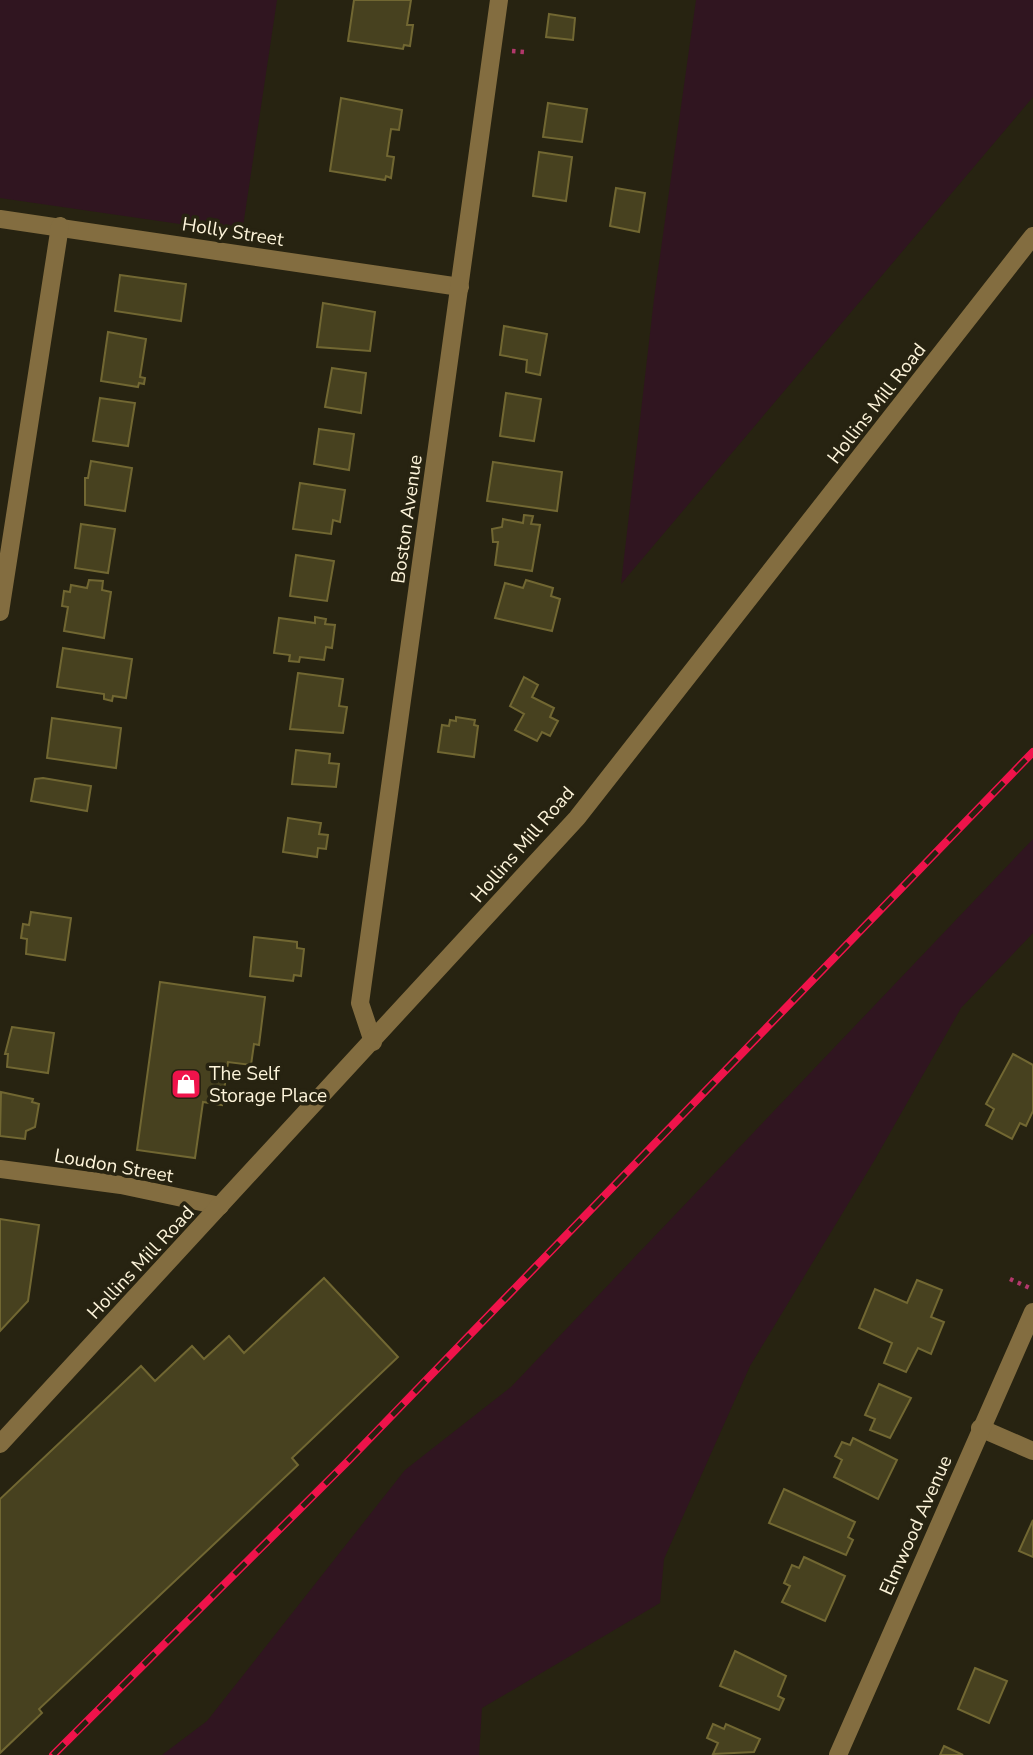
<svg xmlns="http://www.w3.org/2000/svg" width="1033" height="1755" font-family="'Nunito Sans',sans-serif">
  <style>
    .green { fill: #301520 }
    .building { fill: #47411f; stroke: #716732; stroke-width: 2 }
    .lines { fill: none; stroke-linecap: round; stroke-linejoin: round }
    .path { stroke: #b2386b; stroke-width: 4.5; stroke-dasharray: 3.5 5; stroke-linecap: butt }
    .minor { stroke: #836d40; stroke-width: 18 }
    .rail-casing { stroke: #ef134b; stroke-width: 8 }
    .rail { stroke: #272311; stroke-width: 5; stroke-dasharray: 16; stroke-linecap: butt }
    .labels { text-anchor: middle; stroke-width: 7; stroke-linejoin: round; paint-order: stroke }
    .street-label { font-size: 19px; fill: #fdf4da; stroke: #272311 }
    .poi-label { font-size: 19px; fill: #fdf4da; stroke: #272311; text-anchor: start }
  </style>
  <rect width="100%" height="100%" fill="#272311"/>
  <g class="green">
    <polygon points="0,0 277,0 242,233 0,198"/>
    <polygon points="696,0 1033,0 1033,97 621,584 654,299"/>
    <polygon points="1033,839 1033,933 961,1008 874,1161 750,1366 664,1559 660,1603 482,1708 479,1755 162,1755 207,1721 405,1470 511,1387"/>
  </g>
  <g class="building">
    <polygon points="354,0 411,0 407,25 413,25 410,46 404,45 403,49 348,41"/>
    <polygon points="549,14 575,18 573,40 546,37"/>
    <polygon points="341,98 402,110 399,130 391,129 387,156 394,157 391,178 386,176 385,180 330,171"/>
    <polygon points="548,103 587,109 582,142 543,137"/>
    <polygon points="539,152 572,157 566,201 533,196"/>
    <polygon points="616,188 645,193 639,232 610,226"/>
    <polygon points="120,275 186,284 181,321 115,311"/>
    <polygon points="323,303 375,312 370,351 317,347"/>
    <polygon points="504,326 547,334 540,375 526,372 527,360 500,355"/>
    <polygon points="108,332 146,339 140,377 145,378 144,384 139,383 138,387 101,381"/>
    <polygon points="332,368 366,373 361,413 325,407"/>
    <polygon points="506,393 541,399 534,441 500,436"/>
    <polygon points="100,398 135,403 128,446 93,441"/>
    <polygon points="319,429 354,434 349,470 314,464"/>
    <polygon points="91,461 132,468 125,511 85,505 85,478 88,478"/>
    <polygon points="493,462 562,472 557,511 487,501"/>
    <polygon points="300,483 345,490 340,522 333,520 331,534 293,529"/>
    <polygon points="524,515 533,516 531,524 540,525 532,571 495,565 498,542 493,542 492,529 502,527 503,519 523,523"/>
    <polygon points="81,524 115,529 108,573 75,568"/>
    <polygon points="296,555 334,561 327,601 290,596"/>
    <polygon points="89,580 103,581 102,590 111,592 104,638 64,631 68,607 62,606 64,591 70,592 71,585 87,588"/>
    <polygon points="526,580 553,588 551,596 560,599 552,631 495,618 505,583 523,588"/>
    <polygon points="315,617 326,619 325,624 335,625 332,648 326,647 324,660 300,657 299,662 289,661 290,655 274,653 279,618 315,623"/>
    <polygon points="63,648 132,659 126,698 113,696 112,701 104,699 104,694 57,687"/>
    <polygon points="298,673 343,679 339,706 347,707 343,733 290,729"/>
    <polygon points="524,677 538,685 532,697 554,708 550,717 558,721 550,736 542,732 537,741 515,730 524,714 510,706"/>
    <polygon points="456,717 475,720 474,725 478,726 474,757 438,752 442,725 449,726 450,720 456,721"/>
    <polygon points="52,718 121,728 116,768 47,758"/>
    <polygon points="296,750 330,754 329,763 339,764 336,787 292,784"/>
    <polygon points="43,778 91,786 87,811 31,801 35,779"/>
    <polygon points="288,818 321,823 319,834 328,835 326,849 318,848 317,857 283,852"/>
    <polygon points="31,912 71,918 65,960 26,954 27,939 21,938 23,924 29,925"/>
    <polygon points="254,937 297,942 297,948 304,949 301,976 294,975 293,981 250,976"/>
    <polygon points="160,982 265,997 259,1045 254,1044 251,1065 228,1062 222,1105 203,1102 195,1158 137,1150"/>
    <polygon points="12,1027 54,1033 48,1073 7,1067 8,1054 5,1054"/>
    <polygon points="1013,1054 1033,1065 1033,1111 1026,1126 1020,1123 1012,1139 986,1125 994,1109 986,1104"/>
    <polygon points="1,1092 33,1099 32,1102 39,1104 35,1127 26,1131 25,1139 0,1136"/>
    <polygon points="0,1219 39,1225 28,1301 0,1331"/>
    <polygon points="324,1278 398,1357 292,1458 298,1465 39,1709 42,1713 0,1753 0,1499 141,1366 155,1381 192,1346 204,1359 229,1336 244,1353"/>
    <polygon points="917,1280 942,1290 931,1317 944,1322 931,1354 918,1348 906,1372 884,1363 892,1343 859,1328 875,1289 907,1303"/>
    <polygon points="879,1384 911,1398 890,1438 870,1430 875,1419 865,1415"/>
    <polygon points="853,1438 897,1460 878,1499 834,1477 842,1460 835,1456 842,1442 850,1445"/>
    <polygon points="784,1489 855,1522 848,1537 853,1540 846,1555 769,1523"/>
    <polygon points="1033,1520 1033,1557 1019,1551"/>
    <polygon points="804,1557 845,1576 825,1621 782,1602 790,1586 784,1583 792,1565 799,1568"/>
    <polygon points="735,1651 786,1676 778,1696 784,1699 779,1710 720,1686"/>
    <polygon points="975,1668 1007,1681 989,1723 958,1709"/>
    <polygon points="713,1724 724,1729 726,1724 760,1739 754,1752 713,1754 718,1743 707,1738"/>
    <polygon points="944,1746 963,1755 940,1755"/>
  </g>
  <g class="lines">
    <g class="path">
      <polyline points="512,51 525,52"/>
      <polyline points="1010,1279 1032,1289"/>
    </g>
    <g class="minor">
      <polyline points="0,219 460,287"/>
      <polyline points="0,612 60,226"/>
      <polyline points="373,1042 360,1003 499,0"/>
      <polyline points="0,1169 121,1185 220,1206"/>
      <polyline points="980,1428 1033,1451"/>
      <polyline points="0,1444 577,818 1033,236"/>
      <polyline points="838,1755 1033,1312"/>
    </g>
    <g class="rail-casing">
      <polyline id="rail" points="53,1755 348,1461 1033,752"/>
    </g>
    <use href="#rail" class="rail"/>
  </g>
  <defs>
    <g id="shop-square" transform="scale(1.575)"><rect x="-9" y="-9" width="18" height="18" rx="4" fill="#ef134b" stroke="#272311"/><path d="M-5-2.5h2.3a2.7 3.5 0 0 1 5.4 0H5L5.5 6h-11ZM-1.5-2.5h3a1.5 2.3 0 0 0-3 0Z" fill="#fff"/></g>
  </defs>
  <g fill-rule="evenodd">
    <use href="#shop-square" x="186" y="1084"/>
  </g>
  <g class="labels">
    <g class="street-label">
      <text transform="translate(233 231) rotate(9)" y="7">Holly Street</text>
      <text transform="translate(876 403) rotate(-52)" y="7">Hollins Mill Road</text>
      <text transform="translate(406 519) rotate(-82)" y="7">Boston Avenue</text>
      <text transform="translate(522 844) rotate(-49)" y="7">Hollins Mill Road</text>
      <text transform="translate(114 1165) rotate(10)" y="7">Loudon Street</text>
      <text transform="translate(140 1262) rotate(-47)" y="7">Hollins Mill Road</text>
      <text transform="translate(915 1525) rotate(-66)" y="7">Elmwood Avenue</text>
    </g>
    <g class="poi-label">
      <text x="209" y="1080">The Self<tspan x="209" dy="22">Storage Place</tspan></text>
    </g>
  </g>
</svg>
